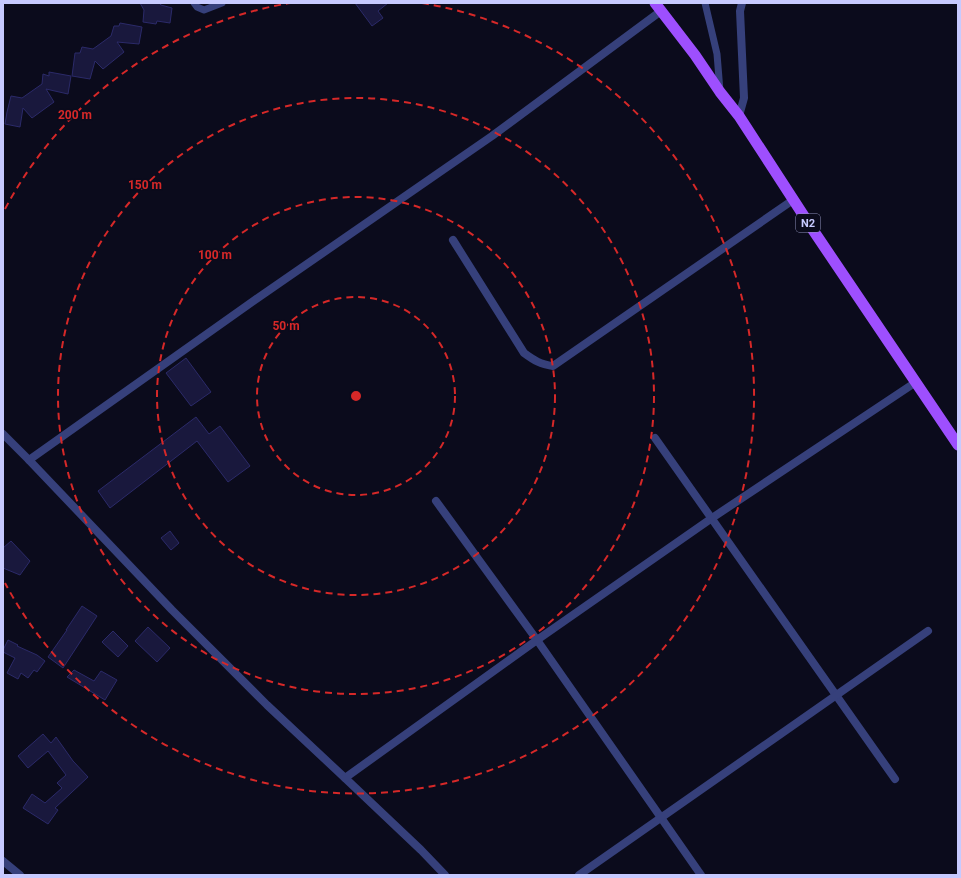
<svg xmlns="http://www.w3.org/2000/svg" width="961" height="878" font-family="Roboto,sans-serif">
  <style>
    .building { fill: #19183d; stroke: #2b2a69 }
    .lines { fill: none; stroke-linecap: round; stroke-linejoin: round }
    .service { stroke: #36407b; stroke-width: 7 }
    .minor { stroke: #36407b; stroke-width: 8 }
    .primary { stroke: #9e4ffe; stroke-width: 11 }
    .ring { fill: none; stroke: #d62828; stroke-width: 2; stroke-dasharray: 7 5 }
    .labels { text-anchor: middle; stroke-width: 3; stroke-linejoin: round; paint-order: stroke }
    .shield { fill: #0b0b1c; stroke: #8f91bb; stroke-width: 1 }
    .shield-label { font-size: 11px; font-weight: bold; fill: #c7caff }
    .centre { fill: #d62828; stroke: #0b0b1c; stroke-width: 2 }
    .ring-label { font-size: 12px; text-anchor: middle; font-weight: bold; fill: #d62828; stroke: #0b0b1c; stroke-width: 3; stroke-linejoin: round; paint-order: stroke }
  </style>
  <rect width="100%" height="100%" fill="#0b0b1c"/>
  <g class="building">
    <polygon points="140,3 159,3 161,5 172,8 170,23 157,21 156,24 143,22 144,10"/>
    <polygon points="355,3 388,3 378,11 383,18 372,26"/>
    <polygon points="120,23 142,27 139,44 117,42 124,52 103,69 95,61 90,79 72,76 75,53 80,53 82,47 93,49 111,36 114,26 119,26"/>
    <polygon points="49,72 71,76 68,94 46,89 54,102 32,118 23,108 20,127 5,124 7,112 11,96 22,98 42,84 43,74 49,76"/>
    <polygon points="186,358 211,392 191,406 166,373"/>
    <polygon points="196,417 209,434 220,426 250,466 228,482 197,441 110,508 98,491"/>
    <polygon points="170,531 179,543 171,550 161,538"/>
    <polygon points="11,541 30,561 20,575 3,568 3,548"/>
    <polygon points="82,606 97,616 63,668 48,657 67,630 66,630"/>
    <polygon points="148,627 170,648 157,662 135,641"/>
    <polygon points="113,631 128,646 118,657 102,642"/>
    <polygon points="8,640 18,645 17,646 37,655 45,661 37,672 34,670 28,678 21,673 18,679 7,673 15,658 3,652 3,650"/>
    <polygon points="74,670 94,681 101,671 117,680 105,700 67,677"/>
    <polygon points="43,734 51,743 56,737 73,761 88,777 55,808 58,810 48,824 23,808 32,794 45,803 62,788 57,783 66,775 48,751 28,768 18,756"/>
  </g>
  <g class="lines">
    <g class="service">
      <polyline points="194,3 197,7 204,10 222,3"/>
      <polyline points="705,3 717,54 720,91"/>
    </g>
    <g class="minor">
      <polyline points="739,116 744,98 740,11 742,3"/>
      <path d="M453 240 524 353C535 361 540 364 553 366L793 200"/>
      <polyline points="3,434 29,460 172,610 267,705 345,778 421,850 445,875"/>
      <polyline points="655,438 895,779"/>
      <polyline points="29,460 252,302 492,136 661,11"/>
      <polyline points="436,501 537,640 701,875"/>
      <polyline points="345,778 537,640 712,518 916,382"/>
      <polyline points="3,861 20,875"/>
      <polyline points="579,875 928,631"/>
    </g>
    <polyline class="primary" points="655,3 695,55 720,92 739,116 813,230 958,445"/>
  </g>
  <g class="ring">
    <circle cx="356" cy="396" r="99"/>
    <circle cx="356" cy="396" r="199"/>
    <circle cx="356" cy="396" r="298"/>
    <path d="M5 209A398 398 0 0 1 290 3M422 3A398 398 0 1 1 5 583"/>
  </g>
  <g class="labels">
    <rect class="shield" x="796" y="214" width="24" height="18" rx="3"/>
    <g class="shield-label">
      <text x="808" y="227">N2</text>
    </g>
  </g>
  <circle cx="356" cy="396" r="6" class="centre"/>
  <g class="ring-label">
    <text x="75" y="119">200 m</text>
    <text x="145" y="189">150 m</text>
    <text x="215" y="259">100 m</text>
    <text x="286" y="330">50 m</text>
  </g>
  <rect width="961" height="878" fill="none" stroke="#c7caff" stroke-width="8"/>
</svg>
